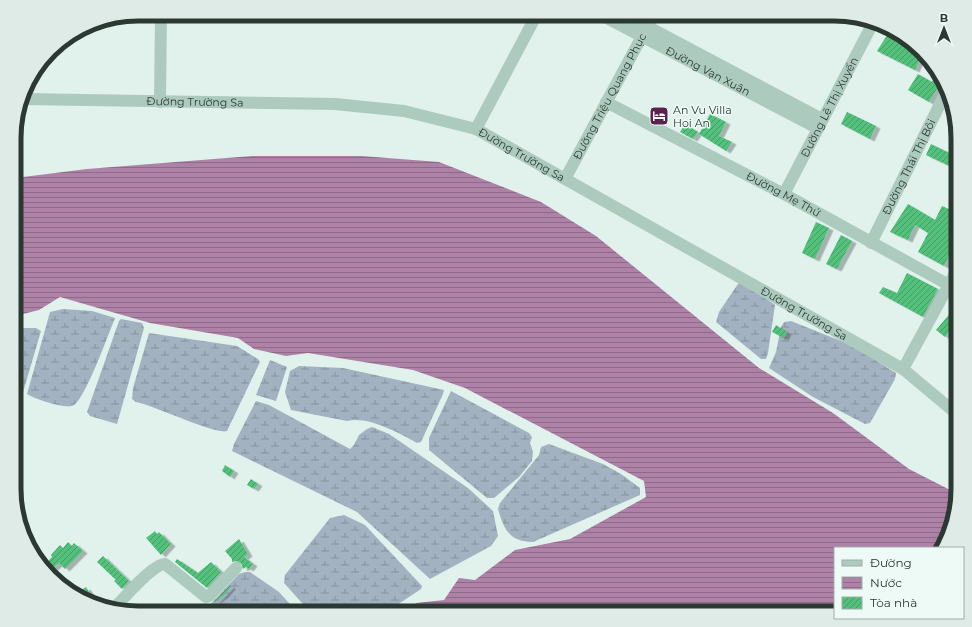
<svg xmlns="http://www.w3.org/2000/svg" width="972" height="627" font-family="Montserrat,sans-serif">
  <style>
    .wetland { fill: url(#wetland-marsh) }
    .water { fill: url(#water-rules) }
    .building { fill: url(#building-hatch); filter: url(#shadow) }
    .lines { fill: none; stroke-linecap: round; stroke-linejoin: round }
    .minor { stroke: #adcabf; stroke-width: 12 }
    .labels { text-anchor: middle; stroke-width: 3; stroke-linejoin: round; paint-order: stroke }
    .street-label { font-size: 11px; fill: #2b3932; stroke: #eefaf6 }
    .poi-label { font-size: 11px; fill: #2b3932; stroke: #eefaf6; text-anchor: start }
    .rim { fill: none; stroke: #2b3932; stroke-width: 5 }
  </style>
  <defs>
    <pattern id="wetland-marsh" width="20" height="14" patternUnits="userSpaceOnUse"><rect width="20" height="14" fill="#a2b2c1"/><path d="M1 5h8M5 5V1M11 12h8M15 12V8" fill="none" stroke="#84929d"/></pattern>
    <pattern id="water-rules" width="6" height="5" patternUnits="userSpaceOnUse"><rect width="6" height="5" fill="#ae82a6"/><path d="M0 2.5h6" fill="none" stroke="#8e6b88"/></pattern>
    <pattern id="building-hatch" width="6" height="6" patternUnits="userSpaceOnUse"><rect width="6" height="6" fill="#52c07c"/><path d="M-1 1l2-2M0 6l6-6M5 7l2-2" fill="none" stroke="#449d66"/></pattern>
    <filter id="shadow"><feDropShadow dx="4.5" dy="2.5" stdDeviation="0" flood-color="#0004"/></filter>
  </defs>
  <rect width="100%" height="100%" fill="#e1f2ed"/>
  <g class="wetland">
    <polygon points="740,281 775,305 768,353 766,359 761,359 716,322 719,312"/>
    <path d="M63 309 92 311 115 318C109 333 85 399 74 405 67 410 35 399 27 394L50 312Z"/>
    <polygon points="121,319 142,323 144,328 117,424 90,416 87,412 119,321"/>
    <polygon points="791,321 851,345 896,373 895,379 870,423 865,424 813,397 769,368 776,352 781,327 784,322"/>
    <polygon points="15,328 36,328 41,331 19,406 17,409 15,409"/>
    <path d="M149 333 237 346 258 359 260 362 227 431C215 435 156 406 136 402L132 399 133 388Z"/>
    <polygon points="270,360 287,367 276,401 256,395"/>
    <path d="M299 366 343 368 444 390 443 394 421 442 417 443C399 433 368 416 347 421L291 410 285 392 290 371Z"/>
    <polygon points="451,391 529,433 532,437 530,443 533,452 532,461 519,477 494,498 487,498 429,450 429,438"/>
    <polygon points="256,401 269,405 350,449 354,445 359,435 367,429 372,427 389,434 468,488 493,511 498,536 491,546 430,579 357,512 232,451 234,444"/>
    <path d="M549 444 603 464 621 474 640 488V495L533 542C509 542 504 529 498 509L500 503 539 455 541 447Z"/>
    <polygon points="344,515 365,525 422,586 421,589 385,613 311,613 284,583 285,575 330,518"/>
    <polygon points="245,572 250,572 279,592 298,613 202,613 239,574"/>
  </g>
  <polygon class="water" points="252,156 362,156 439,162 541,202 596,236 759,368 833,413 909,469 958,494 940,548 835,548 835,613 410,613 416,603 444,600 459,578 475,580 515,550 570,539 646,497 644,481 465,388 413,370 308,353 286,356 254,349 238,338 150,323 60,297 39,310 15,316 15,178 87,169"/>
  <g class="building">
    <polygon points="891,29 904,36 922,55 915,70 877,51"/>
    <polygon points="937,72 942,76 944,85 940,84 929,102 908,90 918,74 932,82"/>
    <polygon points="847,112 876,126 870,139 841,124"/>
    <polygon points="710,114 726,122 719,136 732,142 726,151 699,134"/>
    <polygon points="685,124 698,132 693,139 680,132"/>
    <polygon points="931,144 958,157 958,170 926,155"/>
    <polygon points="908,204 935,220 942,206 958,213 958,246 955,244 944,266 918,252 928,233 915,225 908,240 890,232"/>
    <polygon points="816,222 829,228 815,259 802,253"/>
    <polygon points="841,235 852,241 837,269 826,264"/>
    <polygon points="907,273 938,289 923,317 879,293 883,287 897,293"/>
    <polygon points="958,304 958,321 945,337 936,330"/>
    <polygon points="776,325 787,332 784,338 772,332"/>
    <polygon points="225,465 234,471 230,477 222,471"/>
    <polygon points="251,479 258,484 254,489 247,485"/>
    <polygon points="155,531 157,534 159,532 171,544 161,555 146,538"/>
    <polygon points="239,539 248,554 244,557 253,564 249,569 246,567 243,569 241,563 238,561 232,562 232,559 225,551"/>
    <polygon points="68,542 72,546 74,543 83,551 65,569 59,563 50,571 44,565 52,557 51,555 60,545 63,548"/>
    <polygon points="103,556 129,581 122,589 114,581 116,580 97,562"/>
    <polygon points="177,559 198,573 211,562 221,572 207,588 175,562"/>
    <polygon points="230,585 231,587 224,595 215,602 214,602"/>
    <polygon points="86,587 98,606 74,595"/>
  </g>
  <g class="lines">
    <g class="minor">
      <path id="s1" d="M599 14 817 128"/>
      <polyline points="624,14 822,119"/>
      <path id="s2" d="M22 99 335 104 404 111 476 129 903 369 958 415"/>
      <polyline points="160,102 161,14"/>
      <path id="s3" d="M606 102 784 194 949 285 958 293"/>
      <polyline points="476,129 537,14"/>
      <path id="s4" d="M565 179 654 14"/>
      <path id="s5" d="M784 194 874 21"/>
      <path id="s6" d="M871 243 946 92"/>
      <polyline points="903,369 958,268"/>
      <path d="M113 609C124 599 152 564 165 564L206 597 209 596 236 568"/>
    </g>
  </g>
  <defs>
    <g id="hotel-square" transform="scale(1)"><rect x="-9" y="-9" width="18" height="18" rx="4" fill="#59234e" stroke="#eefaf6"/><path d="M-6-4.5h1.5V1H6V5H4.5V3h-9V5H-6ZM-4 0a1.8 1.8 0 1 1 3.6 0ZM.5 0V-2.5h3Q6-2.5 6 0Z" fill="#fff"/></g>
  </defs>
  <g fill-rule="evenodd">
    <use href="#hotel-square" x="659" y="116"/>
  </g>
  <g class="labels">
    <g class="street-label">
      <text dy="4" stroke="none"><textPath href="#s1" startOffset="123">Đường Vạn Xuân</textPath></text>
      <text dy="4" stroke="none"><textPath href="#s4" startOffset="94">Đường Triệu Quang Phục</textPath></text>
      <text dy="4" stroke="none"><textPath href="#s2" startOffset="173">Đường Trường Sa</textPath></text>
      <text dy="4" stroke="none"><textPath href="#s5" startOffset="98">Đường Lê Thị Xuyến</textPath></text>
      <text dy="4" stroke="none"><textPath href="#s2" startOffset="509">Đường Trường Sa</textPath></text>
      <text dy="4" stroke="none"><textPath href="#s6" startOffset="85">Đường Thái Thị Bôi</textPath></text>
      <text dy="4" stroke="none"><textPath href="#s3" startOffset="200">Đường Mẹ Thứ</textPath></text>
      <text dy="4" stroke="none"><textPath href="#s2" startOffset="833">Đường Trường Sa</textPath></text>
    </g>
    <g class="poi-label">
      <text x="673" y="114">An Vu Villa<tspan x="673" dy="13">Hoi An</tspan></text>
    </g>
  </g>
  <path d="M0 0H972V627H0ZM138 21H834A117 117 0 0 1 951 138V489A117 117 0 0 1 834 606H138A117 117 0 0 1 21 489V138A117 117 0 0 1 138 21Z" fill="#deebe6" fill-rule="evenodd"/>
  <path class="rim" d="M138 21H834A117 117 0 0 1 951 138V489A117 117 0 0 1 834 606H138A117 117 0 0 1 21 489V138A117 117 0 0 1 138 21Z"/>
  <rect x="834" y="547" width="130" height="72" fill="#eefaf6" stroke="#a0ada8"/>
  <rect x="842" y="560" width="20" height="6" fill="#adcabf" stroke="#a0ada8"/>
  <text x="870" y="567" font-size="12" fill="#2b3932">Đường</text>
  <rect x="842" y="577" width="20" height="12" fill="url(#water-rules)" stroke="#a0ada8"/>
  <text x="870" y="587" font-size="12" fill="#2b3932">Nước</text>
  <rect x="842" y="597" width="20" height="12" fill="url(#building-hatch)" stroke="#a0ada8"/>
  <text x="870" y="607" font-size="12" fill="#2b3932">Tòa nhà</text>
  <g transform="translate(944 28)" stroke="#eefaf6" stroke-width="3" paint-order="stroke">
  <path d="M0-3L7 15L0 10L-7 15Z" fill="#2b3932"/>
  <text y="-6" font-size="11" font-weight="bold" text-anchor="middle" fill="#2b3932">B</text>
  </g>
</svg>
